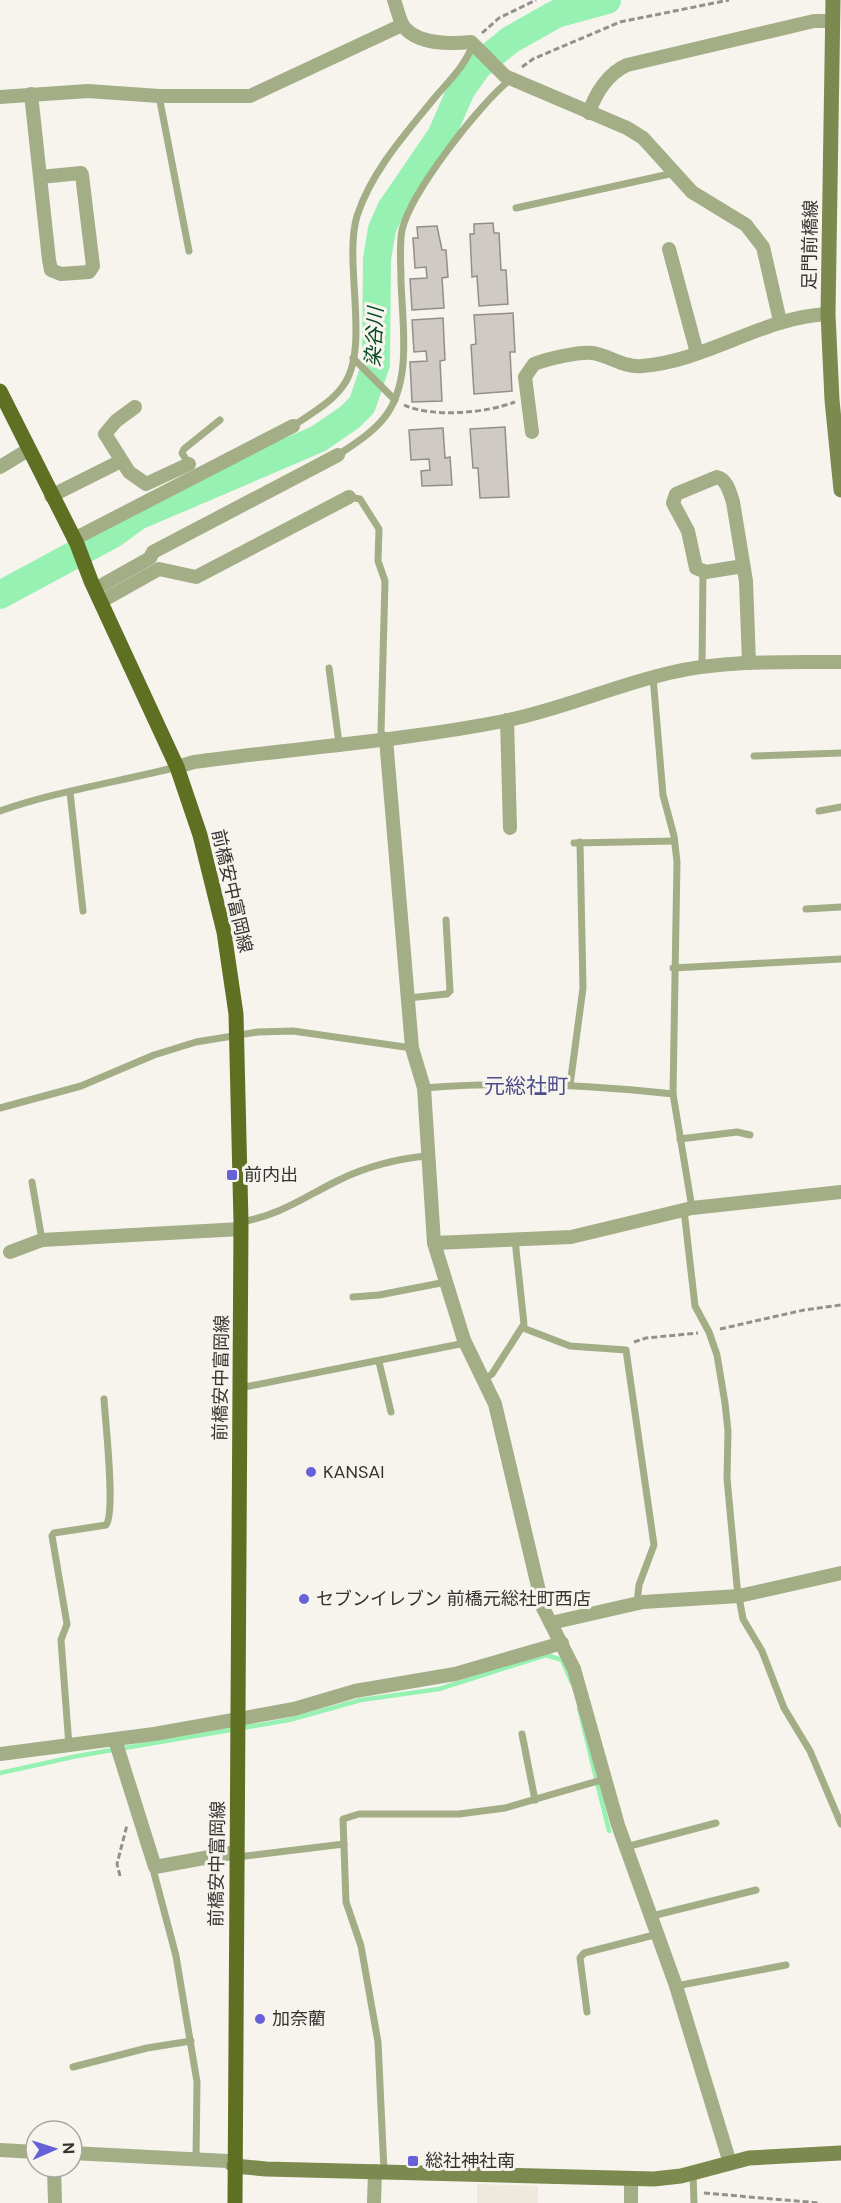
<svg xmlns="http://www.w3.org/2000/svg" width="841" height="2203" font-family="'DM Sans','Noto Sans JP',sans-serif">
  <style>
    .built { fill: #efe9dc }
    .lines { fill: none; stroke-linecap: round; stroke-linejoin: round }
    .stream { stroke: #97f1b3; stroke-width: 4.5 }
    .river { stroke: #97f1b3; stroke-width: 28 }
    .building { fill: #d0cac6; stroke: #948e8a; stroke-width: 1.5 }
    .path { stroke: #93918d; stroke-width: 3; stroke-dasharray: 6 3; stroke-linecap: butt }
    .lane { stroke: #a3ad86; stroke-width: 7 }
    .street { stroke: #a3ad86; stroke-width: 14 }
    .secondary { stroke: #7c8a4f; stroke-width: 15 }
    .primary { stroke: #607022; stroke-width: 15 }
    .poi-dot { fill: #6660d9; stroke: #f7f4ee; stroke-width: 2 }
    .labels { text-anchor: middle; stroke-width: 6; stroke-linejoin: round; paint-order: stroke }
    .street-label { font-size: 18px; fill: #343331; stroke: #f7f4ee }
    .poi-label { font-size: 18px; fill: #343331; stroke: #f7f4ee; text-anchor: start }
    .water-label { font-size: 20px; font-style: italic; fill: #004722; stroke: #f7f4ee }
    .quarter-label { font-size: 21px; fill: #4b4c8a; stroke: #f7f4ee }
  </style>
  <rect width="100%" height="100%" fill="#f7f4ee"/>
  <polygon class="built" points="477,2184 538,2186 538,2203 477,2203"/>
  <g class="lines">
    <g class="stream">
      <polyline points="579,1708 609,1831"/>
      <polyline points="0,1773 77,1756 289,1720 361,1700 439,1689 546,1655 562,1660 572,1683"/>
    </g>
    <polyline class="river" points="0,595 113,534 138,516 318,439 350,417 362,405 376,364 377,259 382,229 391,209 441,136 461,90 478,66 510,40 556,14 607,0"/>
  </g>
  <g class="building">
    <polygon points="493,223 494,233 499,233 501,270 506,270 508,304 479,306 477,276 472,277 470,234 474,234 474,224"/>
    <polygon points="437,226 442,250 446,250 448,277 442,278 444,308 412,310 410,279 427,278 426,267 415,268 413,238 418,238 417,227"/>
    <polygon points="513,313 515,352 510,352 512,391 474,394 471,345 476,344 474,315"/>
    <polygon points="443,318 445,360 440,361 442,401 412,402 410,362 427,361 426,351 414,352 412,320"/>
    <polygon points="505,427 509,497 480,498 478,468 473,468 470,429"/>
    <polygon points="443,428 445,458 450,457 452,485 422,486 421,471 430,470 429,459 411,460 409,430"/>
  </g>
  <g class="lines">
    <g class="path">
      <polyline points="482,33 499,18 536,0"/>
      <polyline points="522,67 533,59 620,22 729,0"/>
      <path d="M404 405C433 418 486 413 515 402"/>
      <polyline points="720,1329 804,1310 841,1305"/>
      <polyline points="634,1342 646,1338 698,1333"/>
      <polyline points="120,1876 117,1864 127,1825"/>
      <polyline points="704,2193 819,2203"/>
    </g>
    <g class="lane">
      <polyline points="159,96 189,251"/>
      <polyline points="516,208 674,173"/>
      <polyline points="353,358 395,400"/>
      <path d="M293 426C310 414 330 404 343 386 371 348 343 263 357 216 372 170 407 132 437 95 451 79 466 64 473 44"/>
      <path d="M338 455C354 444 372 433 384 418 413 382 402 323 401 280 401 264 399 246 402 230 411 192 480 103 511 79"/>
      <polyline points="189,464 182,453 184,449 220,420"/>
      <polyline points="349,497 360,499 379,529 378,561 385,581 381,732 386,739"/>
      <polyline points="702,667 703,571"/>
      <polyline points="329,668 339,743"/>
      <polyline points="653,677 663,795 674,836 677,862 673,1094 692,1208"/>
      <polyline points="754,756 841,753"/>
      <polyline points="70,792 83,911"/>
      <path d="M0 811C57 791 118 782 177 767"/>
      <polyline points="819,811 841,807"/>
      <polyline points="574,843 674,841"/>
      <polyline points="806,909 841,907"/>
      <polyline points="673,968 841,959"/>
      <polyline points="408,998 447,994 450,991 446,920"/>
      <polyline points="570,1085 583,988 580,842"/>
      <path d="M424 1088C507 1081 590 1085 673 1094"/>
      <polyline points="0,1108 81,1086 154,1055 196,1042 258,1032 293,1031 412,1048"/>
      <polyline points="680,1139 737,1132 750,1135"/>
      <polyline points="32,1182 42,1240"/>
      <polyline points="684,1210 695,1306 709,1332 717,1355 725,1403 728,1431 727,1478 737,1586 743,1619 762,1651 784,1708 810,1751 841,1824"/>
      <path d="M241 1222C283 1214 302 1198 339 1180 365 1167 399 1158 428 1156"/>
      <polyline points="353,1297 379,1295 446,1282"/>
      <polyline points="523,1328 570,1346 626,1350 654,1545 639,1585 637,1603"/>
      <polyline points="379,1362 391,1412"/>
      <polyline points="485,1379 492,1374 524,1324 515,1240"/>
      <polyline points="240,1388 465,1343"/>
      <polyline points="522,1734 535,1800"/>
      <path d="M69 1746 61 1640 67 1624 52 1536 54 1533 106 1525C116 1513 105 1419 104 1399"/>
      <polyline points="626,1847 716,1823"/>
      <polyline points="237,1857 344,1844"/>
      <polyline points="155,1867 154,1873 176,1956 197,2082 196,2159"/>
      <polyline points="652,1916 756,1890"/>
      <polyline points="676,1986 786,1965"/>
      <polyline points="587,2012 580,1958 584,1953 658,1934"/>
      <polyline points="73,2067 147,2048 191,2041"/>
      <polyline points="384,2171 378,2042 361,1946 346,1902 343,1819 359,1814 459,1814 505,1808 605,1779"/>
      <polyline points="693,2173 694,2203"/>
    </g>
    <g class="street">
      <path d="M394 0C397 8 399 20 404 27 419 45 450 44 471 42L505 76 627 128 643 138 692 192 746 225 763 247 780 321"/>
      <polyline points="31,94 49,260 51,270 61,274 89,272 93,266 82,175 81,173 40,177"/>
      <polyline points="0,97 88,91 159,96 250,96 402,25"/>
      <path d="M589 113C595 94 608 73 627 65L814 21H833"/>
      <polyline points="669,249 697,353"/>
      <polyline points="135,407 116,421 105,434 129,472 146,484 189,464"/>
      <path d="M532 432 525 377 534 364C547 359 580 351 593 353 610 356 625 368 642 366 708 361 762 317 828 314"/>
      <polyline points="0,467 28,450"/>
      <polyline points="51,496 121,461"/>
      <polyline points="74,539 293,426"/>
      <path d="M743 566 706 572 696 568 688 531 673 503 676 494 717 477C727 479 730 493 733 502L746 581 749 663"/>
      <polyline points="95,589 150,558 153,552 338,455"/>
      <polyline points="102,601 159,569 196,577 349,497"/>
      <polyline points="507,720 510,828"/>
      <polyline points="386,739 412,1048 424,1088 434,1243 464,1340 495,1404 543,1608 574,1669 618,1825 676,1986 730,2163"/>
      <path d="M177 767 194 762C297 748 402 741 504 721 560 710 613 686 669 673 725 660 785 662 841 662"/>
      <polyline points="434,1243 571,1237 692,1208 841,1192"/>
      <polyline points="10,1252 42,1240 241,1229"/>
      <polyline points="551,1623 643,1602 739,1596 841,1573"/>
      <polyline points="115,1740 155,1867 237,1852"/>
      <polyline points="0,1754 154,1734 294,1709 355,1691 455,1674 562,1643"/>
      <polyline points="0,2150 36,2152"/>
      <polyline points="72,2153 227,2161 234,2166"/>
      <polyline points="54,2167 55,2203"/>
      <polyline points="374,2203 375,2171"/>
      <polyline points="631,2203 631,2178"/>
    </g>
    <g class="secondary">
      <polyline points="833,0 828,314 832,400 841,490"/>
      <polyline points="234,2166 266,2169 654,2179 681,2176 749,2158 841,2153"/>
    </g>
    <polyline class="primary" points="0,391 77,544 91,581 177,767 200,835 224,932 236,1014 241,1222 235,2203"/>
  </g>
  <g class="poi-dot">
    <rect x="226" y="1169" width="12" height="12" rx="3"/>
    <circle cx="311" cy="1472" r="6"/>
    <circle cx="304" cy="1599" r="6"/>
    <circle cx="260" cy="2019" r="6"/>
    <rect x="407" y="2155" width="12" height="12" rx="3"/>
  </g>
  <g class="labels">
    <g class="street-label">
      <text transform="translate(810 245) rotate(-89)" y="6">足門前橋線</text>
      <text transform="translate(232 891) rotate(77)" y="6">前橋安中富岡線</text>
      <text transform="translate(221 1378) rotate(-89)" y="6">前橋安中富岡線</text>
      <text transform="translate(217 1864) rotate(-89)" y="6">前橋安中富岡線</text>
    </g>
    <g class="poi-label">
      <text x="244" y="1181">前内出</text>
      <text x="323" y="1478">KANSAI</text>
      <text x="316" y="1605">セブンイレブン 前橋元総社町西店</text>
      <text x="272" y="2025">加奈藺</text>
      <text x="425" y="2167">総社神社南</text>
    </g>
    <g class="water-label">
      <text transform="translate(374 337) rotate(-87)" y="7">染谷川</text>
    </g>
    <g class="quarter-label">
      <text x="526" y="1093">元総社町</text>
    </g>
  </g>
  <g transform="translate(54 2149) rotate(87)"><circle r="28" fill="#f7f4ee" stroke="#a9a7a2" stroke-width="1.5"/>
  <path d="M0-4.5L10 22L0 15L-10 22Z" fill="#6660d9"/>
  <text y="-9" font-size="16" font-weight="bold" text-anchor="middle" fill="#343331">N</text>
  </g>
</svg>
